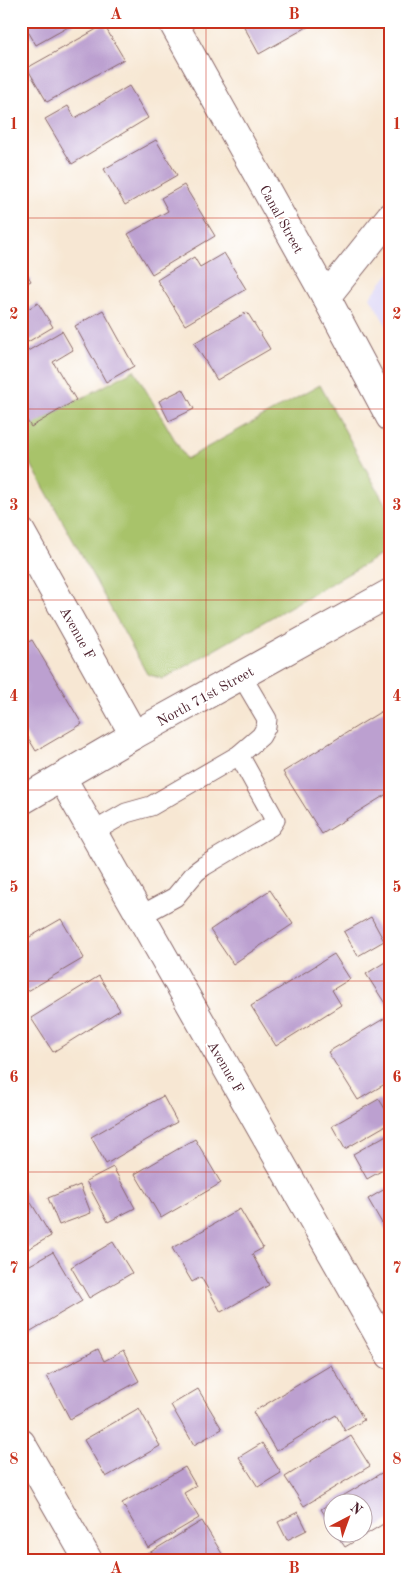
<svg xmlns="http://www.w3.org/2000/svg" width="411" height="1581" font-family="'Old Standard TT',serif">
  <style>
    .built { fill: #dcd5f6 }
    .green { fill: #a8c36a; stroke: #79714a }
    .building { fill: #bca0d0 }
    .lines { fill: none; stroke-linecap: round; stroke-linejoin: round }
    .lane-casing { stroke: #876566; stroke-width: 21 }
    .street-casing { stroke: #876566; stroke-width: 30 }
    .secondary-casing { stroke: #876566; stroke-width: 30 }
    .lane { stroke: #fff; stroke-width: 19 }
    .street { stroke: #fff; stroke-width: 28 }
    .secondary { stroke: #fff; stroke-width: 28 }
    .grid { fill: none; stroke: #c8321e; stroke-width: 1; stroke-opacity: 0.55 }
    .labels { text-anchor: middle; stroke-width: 4; stroke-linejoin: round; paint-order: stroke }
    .street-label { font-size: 14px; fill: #4a1f2b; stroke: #fff }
    .neatline { fill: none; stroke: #c8321e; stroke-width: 2 }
    .grid-label { font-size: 16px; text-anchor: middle; font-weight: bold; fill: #c8321e }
  </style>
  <rect width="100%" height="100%" fill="#fff"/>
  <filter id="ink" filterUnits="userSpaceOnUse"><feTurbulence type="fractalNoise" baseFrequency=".02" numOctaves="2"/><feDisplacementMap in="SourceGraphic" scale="10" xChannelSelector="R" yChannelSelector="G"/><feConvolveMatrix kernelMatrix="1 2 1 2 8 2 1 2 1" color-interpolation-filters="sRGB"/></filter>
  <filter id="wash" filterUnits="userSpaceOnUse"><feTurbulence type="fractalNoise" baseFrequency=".0096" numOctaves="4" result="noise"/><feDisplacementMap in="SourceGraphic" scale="20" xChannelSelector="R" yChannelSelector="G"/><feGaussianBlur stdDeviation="1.12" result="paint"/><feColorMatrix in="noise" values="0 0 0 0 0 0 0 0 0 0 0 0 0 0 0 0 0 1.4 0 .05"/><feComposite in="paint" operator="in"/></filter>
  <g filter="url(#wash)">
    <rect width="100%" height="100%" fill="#f7e7d3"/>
    <polygon class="built" points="390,272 390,332 370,297"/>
    <polygon class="green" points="134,370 186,459 320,385 390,513 390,550 163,679 147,674 21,446 21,431"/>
    <g id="blocks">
      <g class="building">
        <polygon points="22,21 79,21 36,45"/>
        <polygon points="241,21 318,21 259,54"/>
        <polygon points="104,25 124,59 47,102 27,68"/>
        <polygon points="129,86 148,118 72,164 45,119 68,106 75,118"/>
        <polygon points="156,140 177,175 125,205 104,169"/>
        <polygon points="184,185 215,236 152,274 128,234 168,211 161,198"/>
        <polygon points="224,253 246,289 185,325 157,280 194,257 200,267"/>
        <polygon points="21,264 31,281 21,286"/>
        <polygon points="38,303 53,327 21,346 21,313"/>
        <polygon points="103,310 134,366 106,382 75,326"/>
        <polygon points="247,312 270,349 217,380 194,343"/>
        <polygon points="62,331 73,350 53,362 76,400 31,427 21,411 21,355"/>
        <polygon points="183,389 194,409 169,421 159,401"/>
        <polygon points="32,640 82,724 36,751 21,726 21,646"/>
        <polygon points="390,706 390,792 322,834 283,772"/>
        <polygon points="270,890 293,924 233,964 210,930"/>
        <polygon points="371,917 384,941 358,956 344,932"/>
        <polygon points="61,919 84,958 21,995 21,942"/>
        <polygon points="334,954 350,979 332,990 341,1005 276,1046 251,1006"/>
        <polygon points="390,959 390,1007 388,1008 366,974"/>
        <polygon points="99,976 120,1010 53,1052 31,1018"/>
        <polygon points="390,1015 390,1081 358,1100 328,1052"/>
        <polygon points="163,1096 177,1122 106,1164 91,1137"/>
        <polygon points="379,1099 390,1117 390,1123 345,1149 332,1126"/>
        <polygon points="390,1133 390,1166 367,1179 353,1154"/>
        <polygon points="195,1139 221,1183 161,1218 135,1174"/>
        <polygon points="113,1167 135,1208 108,1222 86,1181"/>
        <polygon points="80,1185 91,1213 59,1225 48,1198"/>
        <polygon points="21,1186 51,1236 21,1253"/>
        <polygon points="390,1186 390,1237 368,1199"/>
        <polygon points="240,1209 263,1248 252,1254 269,1285 221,1312 201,1277 192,1282 172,1248"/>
        <polygon points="113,1242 132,1273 89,1298 71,1267"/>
        <polygon points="53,1252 82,1301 29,1332 21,1319 21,1270"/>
        <polygon points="98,1349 104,1361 123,1351 139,1381 70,1419 47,1376"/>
        <polygon points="331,1365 364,1420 345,1431 336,1415 276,1451 253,1412"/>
        <polygon points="198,1389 222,1429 194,1445 171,1405"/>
        <polygon points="139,1408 160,1446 106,1477 84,1440"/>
        <polygon points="351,1436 370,1466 304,1506 285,1477"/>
        <polygon points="262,1443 281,1473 258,1487 239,1457"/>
        <polygon points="185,1467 196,1486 184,1493 199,1518 148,1548 122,1503"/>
        <polygon points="388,1469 390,1520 345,1547 336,1534 364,1534 364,1504 334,1504 334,1529 321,1509"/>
        <polygon points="298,1512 307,1530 287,1540 278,1522"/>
        <polygon points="202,1521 224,1557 219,1560 146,1560 144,1556"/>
      </g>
    </g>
  </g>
  <g filter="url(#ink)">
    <use href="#blocks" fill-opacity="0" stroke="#876566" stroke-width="1"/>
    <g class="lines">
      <g class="lane-casing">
        <g id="lane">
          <polyline points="93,832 126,813 151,806 239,755 261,736 266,727 267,719 241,675"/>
          <polyline points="140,916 175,897 196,872 204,866 271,826 275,820 239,755"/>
        </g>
      </g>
      <g class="street-casing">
        <g id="street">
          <polyline points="326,297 390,217"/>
          <polyline points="21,532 134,735"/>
          <polyline points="62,778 390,1355"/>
          <polyline points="21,801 134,735 390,593"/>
          <polyline points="21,1443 88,1560"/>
        </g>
      </g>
      <g class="secondary-casing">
        <polyline id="secondary" points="172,21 326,297 390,417"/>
      </g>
      <use href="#lane" class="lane"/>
      <use href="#street" class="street"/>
      <use href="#secondary" class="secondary"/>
    </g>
  </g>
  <path class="grid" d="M206 21V1560M21 218H390M21 409H390M21 600H390M21 790H390M21 981H390M21 1172H390M21 1363H390"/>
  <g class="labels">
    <g class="street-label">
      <text transform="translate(282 219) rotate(61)" y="5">Canal Street</text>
      <text transform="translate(78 633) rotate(61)" y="5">Avenue F</text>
      <text transform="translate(205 696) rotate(-29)" y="5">North 71st Street</text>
      <text transform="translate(226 1067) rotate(60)" y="5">Avenue F</text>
    </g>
  </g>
  <rect width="411" height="1581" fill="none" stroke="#fff" stroke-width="55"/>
  <g transform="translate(348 1518) rotate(41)"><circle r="24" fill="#ffffff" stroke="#b7a5aa"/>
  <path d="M0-4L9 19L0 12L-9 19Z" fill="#c8321e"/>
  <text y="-8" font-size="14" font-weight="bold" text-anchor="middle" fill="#4a1f2b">N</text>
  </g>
  <rect x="28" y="28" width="356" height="1526" class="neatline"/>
  <g class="grid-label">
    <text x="116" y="19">A</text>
    <text x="294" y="19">B</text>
    <text x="14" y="129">1</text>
    <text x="397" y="129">1</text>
    <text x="14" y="319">2</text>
    <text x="397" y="319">2</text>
    <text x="14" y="510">3</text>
    <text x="397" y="510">3</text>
    <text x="14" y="701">4</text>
    <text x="397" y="701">4</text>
    <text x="14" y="892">5</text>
    <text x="397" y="892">5</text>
    <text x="14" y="1082">6</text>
    <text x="397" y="1082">6</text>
    <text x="14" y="1273">7</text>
    <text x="397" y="1273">7</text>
    <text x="14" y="1464">8</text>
    <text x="397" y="1464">8</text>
    <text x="116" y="1573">A</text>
    <text x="294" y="1573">B</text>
  </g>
</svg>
